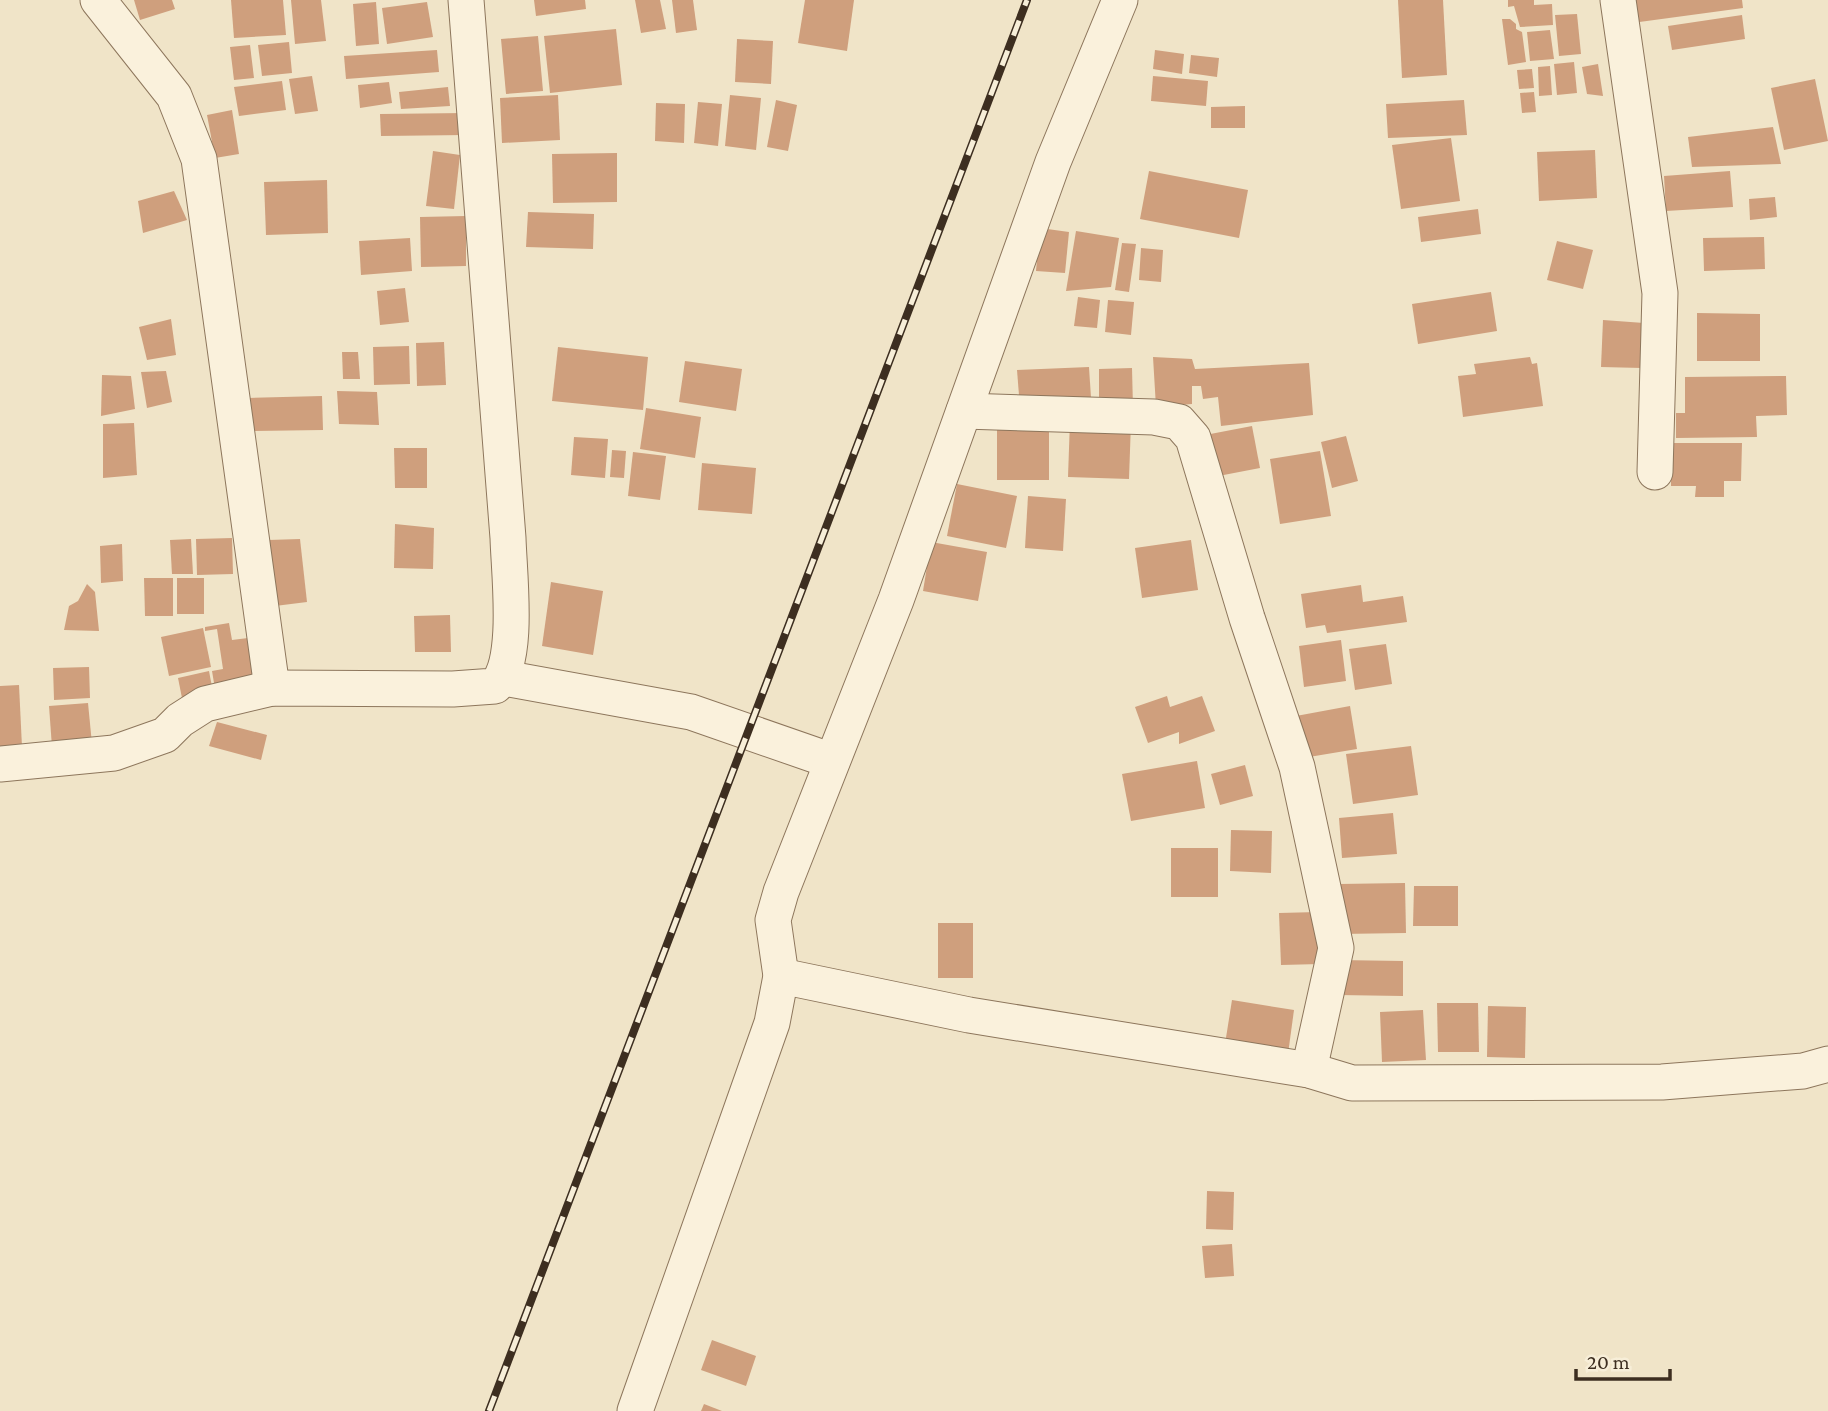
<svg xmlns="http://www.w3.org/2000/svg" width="1828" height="1411" font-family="'Crimson Pro',serif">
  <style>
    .building { fill: #cf9f7d }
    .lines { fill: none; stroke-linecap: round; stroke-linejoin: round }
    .street-casing { stroke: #8d765c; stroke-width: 37 }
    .street { stroke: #faf1dc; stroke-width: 35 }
    .rail-casing { stroke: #3d2e20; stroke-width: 8 }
    .rail { stroke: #f7eed8; stroke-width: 5; stroke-dasharray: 16; stroke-linecap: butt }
  </style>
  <rect width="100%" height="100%" fill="#f0e4c8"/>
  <g class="building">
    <polygon points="134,0 172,0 175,9 140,20"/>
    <polygon points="231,0 283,0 286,35 234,38"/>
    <polygon points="291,0 321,0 326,41 295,44"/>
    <polygon points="534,0 585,0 586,9 536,16"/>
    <polygon points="635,0 660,0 666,29 641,33"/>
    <polygon points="672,0 693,0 697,30 676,33"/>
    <polygon points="805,0 854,0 847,51 798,43"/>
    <polygon points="1398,0 1443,0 1447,75 1402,78"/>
    <polygon points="1508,0 1534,0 1534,5 1552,4 1553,25 1520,27 1514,6 1508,7"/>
    <polygon points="1629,0 1742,0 1743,8 1632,23"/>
    <polygon points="376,2 379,44 356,46 353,4"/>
    <polygon points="427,2 433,37 387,44 382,8"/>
    <polygon points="1577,14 1581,54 1559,56 1555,15"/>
    <polygon points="1742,15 1745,39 1672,50 1668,26"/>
    <polygon points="1502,19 1510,19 1516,24 1516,29 1522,32 1526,62 1508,65"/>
    <polygon points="616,29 622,85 550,93 544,36"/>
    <polygon points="1550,30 1554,59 1530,61 1527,32"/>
    <polygon points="538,36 543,91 506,94 501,39"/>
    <polygon points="737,39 773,41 771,84 735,82"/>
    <polygon points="289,42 292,73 262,76 258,45"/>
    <polygon points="250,45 254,78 234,80 230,47"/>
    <polygon points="437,50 439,72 346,79 344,56"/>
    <polygon points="1155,50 1184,54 1182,74 1153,69"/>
    <polygon points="1191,55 1219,58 1217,77 1189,73"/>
    <polygon points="1574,62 1577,93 1557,95 1554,64"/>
    <polygon points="1598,64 1603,96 1587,94 1582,67"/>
    <polygon points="1550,66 1552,95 1539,96 1538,67"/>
    <polygon points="1532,69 1534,88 1519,89 1517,70"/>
    <polygon points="312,76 318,111 295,114 289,79"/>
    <polygon points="1153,76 1208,81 1206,106 1151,101"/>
    <polygon points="1815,79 1828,141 1784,150 1771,88"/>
    <polygon points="282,81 286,110 239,116 234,87"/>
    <polygon points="389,82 392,103 360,108 358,85"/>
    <polygon points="448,87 450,106 401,109 399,92"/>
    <polygon points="1534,92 1536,112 1522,113 1520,93"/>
    <polygon points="558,95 560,140 502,143 500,98"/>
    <polygon points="730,95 761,98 756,150 725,146"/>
    <polygon points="776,100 797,105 788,151 767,147"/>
    <polygon points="1464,100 1467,135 1388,138 1386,104"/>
    <polygon points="698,102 722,104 718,146 694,143"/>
    <polygon points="656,103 685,104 684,143 655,141"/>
    <polygon points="1245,106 1245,128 1211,128 1211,107"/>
    <polygon points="232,110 239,154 215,158 207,115"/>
    <polygon points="465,113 466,135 381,136 380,114"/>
    <polygon points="1773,127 1781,164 1692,167 1688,137"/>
    <polygon points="1451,138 1460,201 1401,209 1392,145"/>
    <polygon points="1595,150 1597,198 1539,201 1537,152"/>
    <polygon points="433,151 460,155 454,209 426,206"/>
    <polygon points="617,153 617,202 553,203 552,154"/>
    <polygon points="1149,171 1248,190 1239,238 1140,219"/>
    <polygon points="1730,171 1733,207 1666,211 1664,176"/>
    <polygon points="327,180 328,233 266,235 264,182"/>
    <polygon points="174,191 187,220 143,233 138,201"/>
    <polygon points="1775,197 1777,217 1750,220 1749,199"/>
    <polygon points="1478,209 1481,234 1421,242 1418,217"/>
    <polygon points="528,212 594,214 593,249 526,247"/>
    <polygon points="466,216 466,266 421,267 420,217"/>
    <polygon points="1040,228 1069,232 1065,273 1036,271"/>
    <polygon points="1076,231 1119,238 1111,287 1066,291"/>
    <polygon points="1764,237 1765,269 1704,271 1703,238"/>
    <polygon points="410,238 412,271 361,275 359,241"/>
    <polygon points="1557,241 1593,250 1583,289 1547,280"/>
    <polygon points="1122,243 1136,244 1129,292 1115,290"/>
    <polygon points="1141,248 1163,250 1161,282 1139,280"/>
    <polygon points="405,288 409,322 380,325 377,291"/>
    <polygon points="1491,292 1497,331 1418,344 1412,304"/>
    <polygon points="1078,297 1100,300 1097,328 1074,326"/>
    <polygon points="1108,300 1134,302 1131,335 1105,332"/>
    <polygon points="1697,313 1760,314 1760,361 1697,361"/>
    <polygon points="171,319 176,355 147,360 139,327"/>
    <polygon points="1603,320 1644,323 1642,368 1601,367"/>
    <polygon points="444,342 446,385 417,386 416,343"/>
    <polygon points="409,346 410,384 374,385 373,347"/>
    <polygon points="558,347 648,357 643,410 552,401"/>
    <polygon points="342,352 358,352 360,379 343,379"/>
    <polygon points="1153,357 1192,359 1195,369 1309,363 1313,415 1221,426 1218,397 1203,399 1201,386 1192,386 1192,404 1156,407"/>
    <polygon points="1530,357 1532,364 1537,363 1543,406 1463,417 1458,376 1476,374 1474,364"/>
    <polygon points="685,361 742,369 736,411 679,402"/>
    <polygon points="1089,367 1091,398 1020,408 1017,370"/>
    <polygon points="1132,368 1133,408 1099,409 1099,369"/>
    <polygon points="166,371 172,402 147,408 141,372"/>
    <polygon points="102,375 131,376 135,409 101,416"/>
    <polygon points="1786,376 1787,415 1756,416 1757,437 1676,438 1676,413 1685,413 1685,377"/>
    <polygon points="337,391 377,392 379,425 339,424"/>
    <polygon points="322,396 323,430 251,431 248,398"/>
    <polygon points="646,408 701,417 695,458 640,449"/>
    <polygon points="997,418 1049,419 1049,480 997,480"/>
    <polygon points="1070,420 1131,422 1129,479 1068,477"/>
    <polygon points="134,423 137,475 103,478 103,424"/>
    <polygon points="1252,426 1260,468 1208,478 1200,436"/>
    <polygon points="1346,436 1358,481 1332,488 1321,442"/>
    <polygon points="574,437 608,439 605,478 571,475"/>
    <polygon points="1671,443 1742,443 1741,481 1724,481 1724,497 1695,497 1696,486 1671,486"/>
    <polygon points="394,448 427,448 427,488 395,488"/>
    <polygon points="612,450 626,451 624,478 610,477"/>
    <polygon points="1320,451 1331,516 1280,524 1270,459"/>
    <polygon points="633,452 666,456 660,500 628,496"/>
    <polygon points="702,463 756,468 752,514 698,510"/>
    <polygon points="957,484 1017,496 1006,548 947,536"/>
    <polygon points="1028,496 1066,499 1063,551 1025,548"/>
    <polygon points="395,524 434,528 433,569 394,568"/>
    <polygon points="232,538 233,574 197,575 196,539"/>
    <polygon points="191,539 193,574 172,574 170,540"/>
    <polygon points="300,539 307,602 275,606 268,540"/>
    <polygon points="1191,540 1198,590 1142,598 1135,548"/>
    <polygon points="931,542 987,552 978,601 923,591"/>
    <polygon points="122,544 123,581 101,583 100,546"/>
    <polygon points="144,578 173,578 173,616 145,616"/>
    <rect x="177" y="578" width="27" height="36"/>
    <polygon points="551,582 603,591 593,655 542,646"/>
    <polygon points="87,584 95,592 99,631 64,630 69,606 78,601"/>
    <polygon points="1361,585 1363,602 1403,596 1407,622 1327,633 1325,625 1306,628 1301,594"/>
    <polygon points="450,615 451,652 415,652 414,616"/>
    <polygon points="229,623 232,640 248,638 255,682 215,689 212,671 223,669 217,629 205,631 205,627"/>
    <polygon points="203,628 211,667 169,676 161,637"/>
    <polygon points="1341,640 1346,681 1304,687 1299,646"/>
    <polygon points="1386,644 1392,684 1355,690 1349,649"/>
    <polygon points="89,667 90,698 54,700 53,668"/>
    <polygon points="209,671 213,692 182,698 178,678"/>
    <polygon points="19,685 22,747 0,748 0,686"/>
    <polygon points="1167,696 1170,707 1202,696 1215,731 1179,744 1179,732 1148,743 1135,707"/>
    <polygon points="88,703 92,744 52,747 49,706"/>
    <polygon points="1350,706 1357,749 1303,758 1296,716"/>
    <polygon points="217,722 267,735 261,760 209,746"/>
    <polygon points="1411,746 1418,795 1353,804 1346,754"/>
    <polygon points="1197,761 1205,808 1131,821 1122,774"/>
    <polygon points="1245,765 1253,796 1220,805 1211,774"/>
    <polygon points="1393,813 1397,854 1342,858 1339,818"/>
    <polygon points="1231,830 1272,831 1271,873 1230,871"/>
    <rect x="1171" y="848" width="47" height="49"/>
    <polygon points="1405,883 1406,933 1340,934 1339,884"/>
    <polygon points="1414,886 1458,886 1458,926 1413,926"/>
    <polygon points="1318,912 1320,964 1281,965 1279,913"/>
    <rect x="938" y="923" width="35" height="55"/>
    <polygon points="1338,960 1403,961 1403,996 1338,995"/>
    <polygon points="1232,1000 1294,1010 1288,1054 1225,1044"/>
    <polygon points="1437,1003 1478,1003 1479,1052 1438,1052"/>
    <polygon points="1488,1006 1526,1007 1525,1058 1487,1057"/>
    <polygon points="1423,1010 1426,1060 1382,1062 1380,1012"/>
    <polygon points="1207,1191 1234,1192 1233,1230 1206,1229"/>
    <polygon points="1232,1244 1234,1276 1205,1278 1202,1246"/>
    <polygon points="712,1340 756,1356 746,1386 701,1370"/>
    <polygon points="704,1404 722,1411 701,1411"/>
  </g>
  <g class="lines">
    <g class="street-casing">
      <g id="street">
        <polyline points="98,0 174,96 199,159 272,688"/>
        <polyline points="1618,0 1660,293 1655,472"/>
        <polyline points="964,411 1154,417 1179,422 1193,438 1247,618 1297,767 1336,948 1309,1070"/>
        <polyline points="504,678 691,712 832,761"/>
        <path d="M0 764 114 753 165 735 180 720 205 704 272 688 453 689 495 686C520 662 509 574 508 538L466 0"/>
        <polyline points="781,976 969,1015 1309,1070 1352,1083 1662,1082 1803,1071 1828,1064"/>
        <polyline points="635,1411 772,1023 781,976 773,920 781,892 896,600 1053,162 1120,0"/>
      </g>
    </g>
    <use href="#street" class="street"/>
    <g class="rail-casing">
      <polyline id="rail" points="489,1411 1027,0"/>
    </g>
    <use href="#rail" class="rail"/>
  </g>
  <path d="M1576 1369v10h94v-10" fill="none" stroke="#3d2e20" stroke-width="3.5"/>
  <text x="1587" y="1369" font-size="21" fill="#3d2e20" stroke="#f7eed8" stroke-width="5" paint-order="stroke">20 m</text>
</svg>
